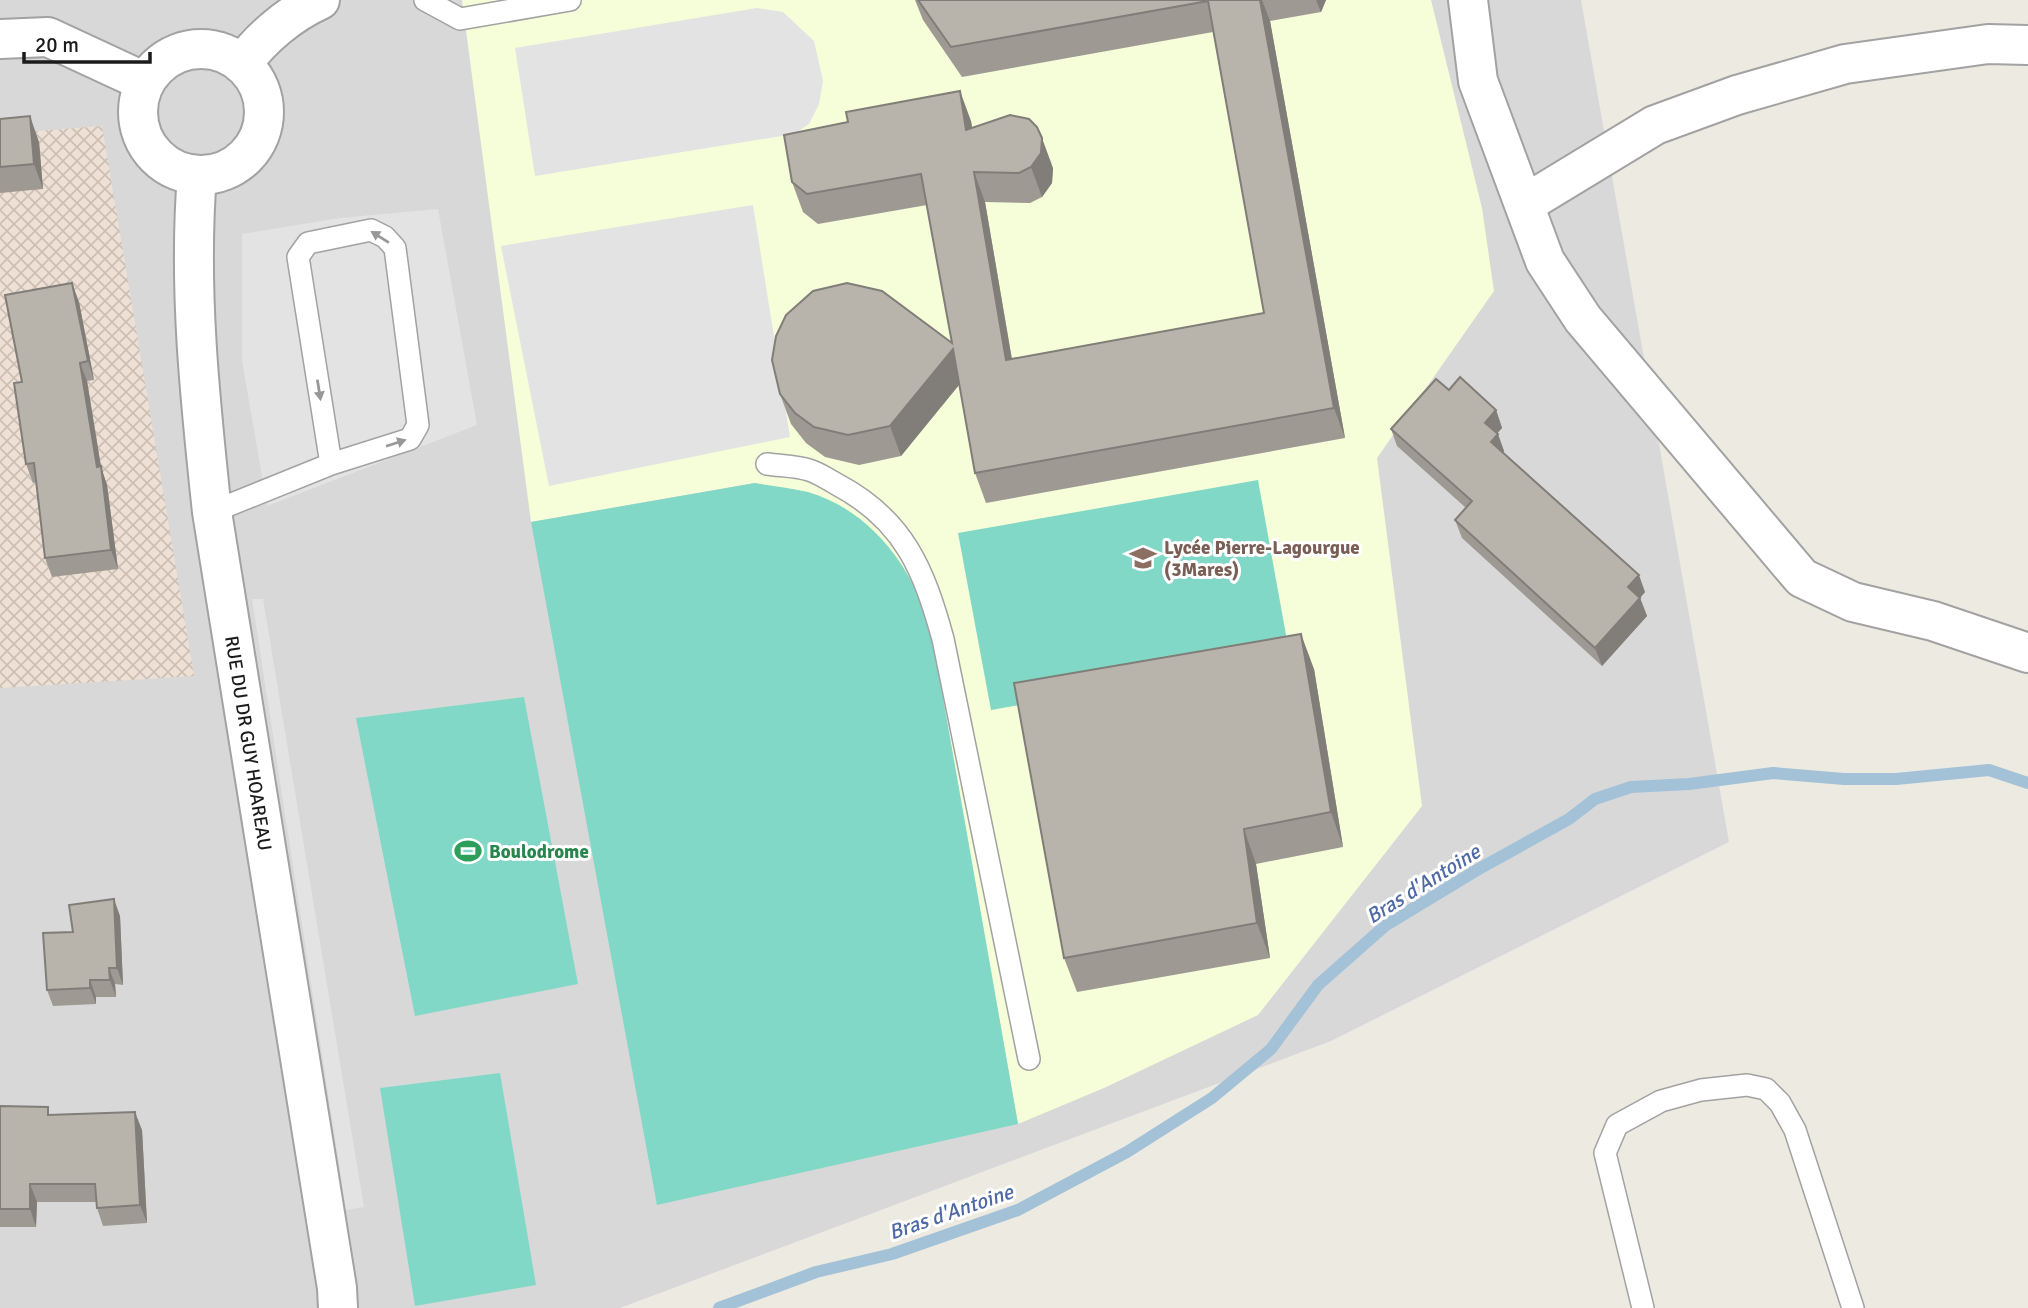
<svg xmlns="http://www.w3.org/2000/svg" width="2028" height="1308" font-family="Signika,sans-serif">
  <style>
    .residential { fill: #d9d8d8 }
    .education { fill: #f6fdd9 }
    .military { fill: url(#military-cross-hatch) }
    .pitch { fill: #82d8c6 }
    .parking { fill: #e3e3e3 }
    .lines { fill: none; stroke-linecap: round; stroke-linejoin: round }
    .stream { stroke: #a3c2d8; stroke-width: 12 }
    .lane-casing { stroke: #a2a2a2; stroke-width: 24 }
    .street-casing { stroke: #a2a2a2; stroke-width: 42 }
    .lane { stroke: #fff; stroke-width: 21 }
    .street { stroke: #fff; stroke-width: 38 }
    .wall { fill: #9e9a93 }
    .shaded-wall { fill: #817d78 }
    .building { fill: #b8b3ab; stroke: #817d78; stroke-width: 2 }
    .oneway { fill: #989898 }
    .labels { text-anchor: middle; stroke-width: 6; stroke-linejoin: round; paint-order: stroke }
    .education-label { font-size: 19px; font-weight: bold; fill: #785e54; stroke: #fff; text-anchor: start }
    .street-label { font-size: 19px; fill: #1b1b1b; stroke: #fff }
    .leisure-label { font-size: 19px; font-weight: bold; fill: #27864d; stroke: #fff; text-anchor: start }
    .water-label { font-size: 21px; font-style: italic; fill: #4e69a4; stroke: #fff }
  </style>
  <defs>
    <pattern id="military-cross-hatch" width="8" height="8" patternUnits="userSpaceOnUse" patternTransform="scale(1.75)"><rect width="8" height="8" fill="#eee0d4"/><path d="M0 0l8 8M0 8l8-8" fill="none" stroke="#ccc0b5"/></pattern>
  </defs>
  <rect width="100%" height="100%" fill="#eceae1"/>
  <polygon class="residential" points="0,0 1581,0 1729,842 1331,1041 620,1308 0,1308"/>
  <polygon class="education" points="462,0 1431,0 1482,208 1494,291 1377,458 1422,806 1258,1015 1104,1088 1018,1124 931,630 755,483 531,522"/>
  <polygon class="military" points="102,126 194,676 0,688 0,134"/>
  <g class="pitch">
    <polygon points="1258,480 1290,657 991,710 958,533"/>
    <path d="M755 483C772 486 791 488 808 492 872 511 914 569 931 630L1018 1124 657 1205 531 522Z"/>
    <polygon points="524,697 578,984 415,1016 356,718"/>
    <polygon points="500,1073 536,1285 415,1306 380,1088"/>
  </g>
  <g class="parking">
    <polygon points="757,8 783,12 814,41 823,81 819,104 809,124 794,134 535,176 515,48"/>
    <polygon points="753,205 790,437 549,486 501,246"/>
    <polygon points="438,209 477,425 267,506 242,360 242,234 340,218"/>
    <polygon points="252,599 263,599 364,1207 346,1210"/>
  </g>
  <g class="lines">
    <polyline class="stream" points="719,1308 816,1272 892,1254 1018,1210 1127,1152 1212,1098 1271,1049 1318,985 1386,925 1477,870 1569,819 1595,799 1631,787 1689,784 1773,773 1844,779 1896,779 1989,770 2028,783"/>
    <g class="lane-casing">
      <g id="lane">
        <polyline points="425,0 460,19 570,0"/>
        <path d="M767 464C781 466 796 466 809 470 819 473 829 480 838 485 904 520 924 570 943 639L1029 1059"/>
        <polyline points="212,512 331,464 410,439 418,425 395,248 385,237 371,230 308,243 298,257 331,464"/>
        <polyline points="1643,1308 1605,1153 1617,1125 1661,1101 1701,1090 1747,1085 1766,1089 1780,1103 1795,1130 1853,1308"/>
      </g>
    </g>
    <g class="street-casing">
      <g id="street">
        <polyline points="1468,0 1478,81 1545,261 1583,319 1802,578 1853,602 1933,621 2028,653"/>
        <polyline points="0,39 48,37 145,82"/>
        <circle cx="201" cy="112" r="63"/>
        <path d="M243 63C262 37 291 13 320 0"/>
        <path d="M197 175C188 287 200 400 212 512L337 1288 338 1308"/>
        <polyline points="1525,204 1655,125 1737,95 1845,64 1988,44 2028,45"/>
      </g>
    </g>
    <use href="#lane" class="lane"/>
    <use href="#street" class="street"/>
  </g>
  <g class="wall">
    <polygon points="915,0 1326,0 1321,12 1270,21 1345,438 986,503 975,473 959,384 901,456 859,465 825,457 806,443 791,424 780,394 952,343 927,205 818,224 803,212 792,182 971,121 972,128 1053,168 1052,183 1042,197 1030,203 985,202 1012,359 1264,313 1213,32 962,77 923,20"/>
    <polygon points="0,119 39,142 43,189 0,193"/>
    <polygon points="79,302 94,380 87,381 101,467 107,485 118,569 52,577 45,558 36,482 33,483 26,464 22,382"/>
    <polygon points="1496,410 1502,428 1497,433 1504,451 1503,453 1645,592 1640,598 1647,616 1602,666 1462,538 1455,520 1466,508 1397,446 1391,429"/>
    <polygon points="1314,669 1343,847 1256,864 1270,958 1077,992 1064,958"/>
    <polygon points="120,916 123,985 115,984 116,997 96,997 96,1004 53,1006 47,990 73,932"/>
    <polygon points="0,1106 142,1130 147,1223 103,1226 97,1208 96,1202 37,1202 36,1227 0,1227"/>
  </g>
  <g class="shaded-wall">
    <polygon points="1260,0 1262,0 1270,21 1345,438 1334,408"/>
    <polygon points="1316,0 1326,0 1321,12"/>
    <polygon points="960,91 971,121 977,160 966,130"/>
    <polygon points="30,116 39,142 43,189 34,164"/>
    <polygon points="1042,138 1053,168 1052,183 1042,197 1031,167"/>
    <polygon points="974,172 985,202 1017,390 1006,360"/>
    <polygon points="72,283 79,302 94,380 88,361"/>
    <polygon points="953,349 964,379 901,456 890,426"/>
    <polygon points="80,363 87,381 101,467 107,485 118,569 111,550"/>
    <polygon points="1496,410 1502,428 1491,440 1485,423"/>
    <polygon points="1498,434 1504,451 1497,459 1491,442"/>
    <polygon points="1639,575 1645,592 1634,605 1628,587"/>
    <polygon points="1640,598 1647,616 1602,666 1595,648"/>
    <polygon points="1301,634 1314,669 1343,847 1331,812"/>
    <polygon points="1244,829 1256,864 1270,958 1257,923"/>
    <polygon points="114,899 120,916 123,985 117,968"/>
    <polygon points="109,968 115,984 116,997 110,980"/>
    <polygon points="90,980 96,997 96,1004 90,988"/>
    <polygon points="135,1112 142,1130 147,1223 140,1205"/>
    <polygon points="30,1184 37,1202 36,1227 30,1209"/>
  </g>
  <g class="building">
    <polygon points="918,0 1260,0 1334,408 975,473 953,349 890,426 848,435 814,427 795,413 780,394 772,360 776,336 786,315 813,291 847,283 882,291 952,343 921,174 807,194 792,182 784,135 848,122 846,112 960,91 966,130 1010,115 1029,119 1037,127 1042,138 1041,153 1031,167 1019,173 974,172 1006,360 1264,313 1208,1 951,47"/>
    <polygon points="30,116 34,164 0,167 0,119"/>
    <polygon points="72,283 88,361 80,363 97,467 101,466 111,550 45,558 34,463 26,464 14,383 22,382 5,295"/>
    <polygon points="1460,377 1496,410 1485,423 1498,434 1491,442 1639,575 1628,587 1640,598 1595,648 1455,520 1472,501 1391,429 1436,379 1449,390"/>
    <polygon points="1301,634 1331,812 1244,829 1257,923 1064,958 1014,683"/>
    <polygon points="114,899 117,968 109,968 110,980 90,980 90,988 47,990 43,933 73,932 69,905"/>
    <polygon points="0,1106 48,1107 48,1115 135,1112 140,1205 97,1208 95,1184 30,1184 30,1209 0,1209"/>
  </g>
  <defs><path id="oneway-solid" d="M-6-.8H1V-3.2L6.5 0L1 3.2V.8H-6Z" transform="scale(1.75)"/></defs>
  <g class="oneway">
    <use href="#oneway-solid" transform="translate(380 237) rotate(-148)"/>
    <use href="#oneway-solid" transform="translate(319 390) rotate(81)"/>
    <use href="#oneway-solid" transform="translate(396 443) rotate(-18)"/>
  </g>
  <defs>
    <g id="school-bare" transform="scale(2.1)"><path d="M0-5L7-2L0 1L-7-2ZM-4 1L0 2.5L4 1V4Q0 6-4 4Z" fill="#8d6e63" stroke="#fff" stroke-width="2.5" paint-order="stroke"/></g>
    <g id="stadium-bare" transform="scale(2.1)"><path d="M0-5a6.5 5 0 1 0 0 10a6.5 5 0 1 0 0-10ZM-3.5-1.8h7v3.6h-7Z" fill="#2e9e5b" stroke="#fff" stroke-width="2.5" paint-order="stroke"/></g>
  </defs>
  <g fill-rule="evenodd">
    <use href="#school-bare" x="1143" y="558"/>
    <use href="#stadium-bare" x="468" y="851"/>
  </g>
  <g class="labels">
    <g class="education-label">
      <text x="1164" y="554">Lycée Pierre-Lagourgue<tspan x="1164" dy="22">(3Mares)</tspan></text>
    </g>
    <g class="street-label">
      <text transform="translate(249 743) rotate(81)" y="7">RUE DU DR GUY HOAREAU</text>
    </g>
    <g class="leisure-label">
      <text x="489" y="858">Boulodrome</text>
    </g>
    <g class="water-label">
      <text transform="translate(1423 884) rotate(-32)" y="7">Bras d'Antoine</text>
      <text transform="translate(951 1212) rotate(-19)" y="7">Bras d'Antoine</text>
    </g>
  </g>
  <path d="M24 52v10h126v-10" fill="none" stroke="#1b1b1b" stroke-width="3.5"/>
  <text x="35" y="52" font-size="21" fill="#1b1b1b" stroke="#ffffff" stroke-width="5" paint-order="stroke">20 m</text>
</svg>
